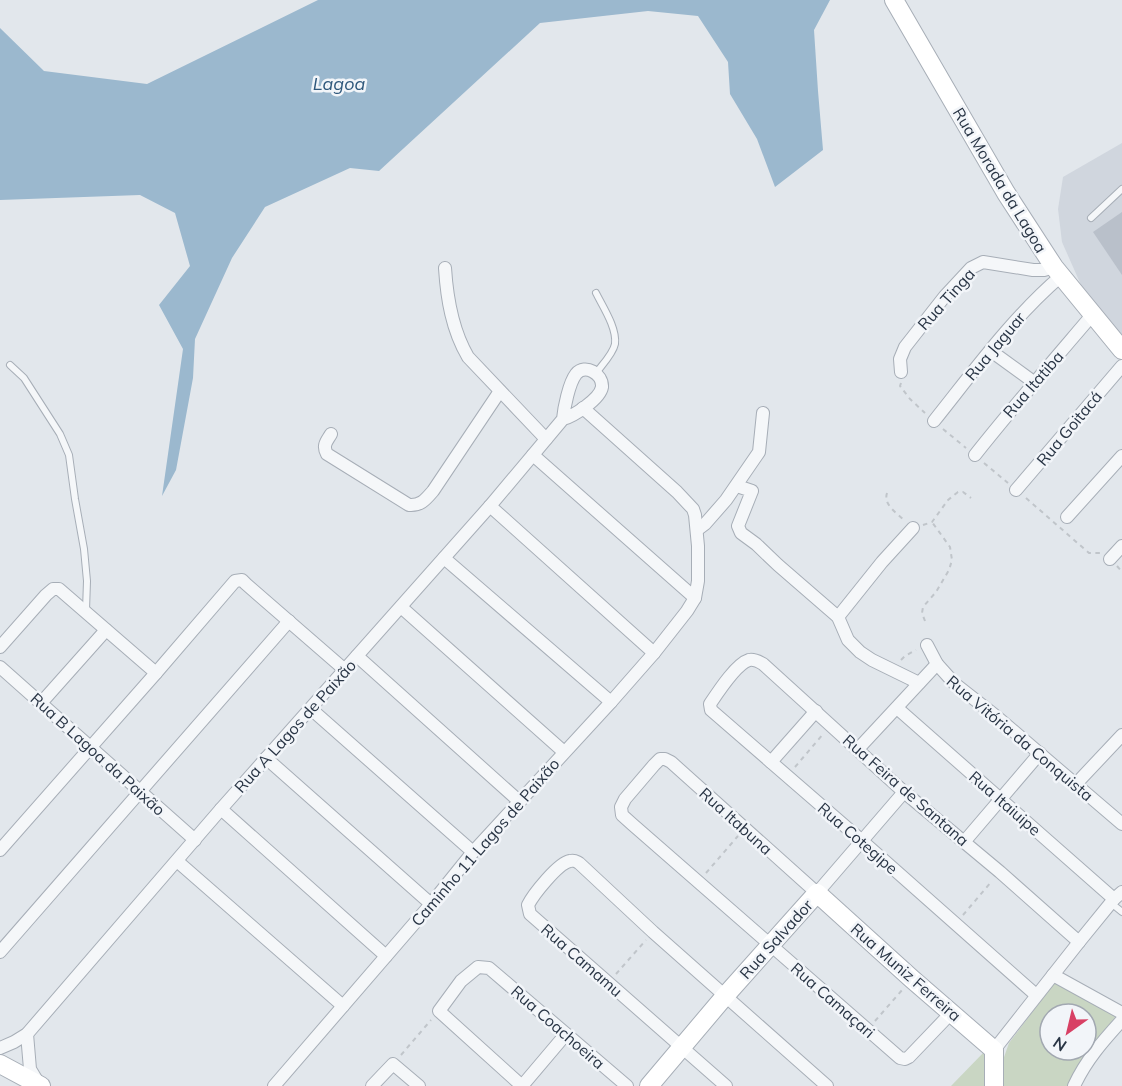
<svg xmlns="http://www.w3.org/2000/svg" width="1122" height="1086" font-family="Mulish,sans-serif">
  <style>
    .built { fill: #d0d6de }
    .green { fill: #c9d6c3; fill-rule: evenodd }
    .water { fill: #9bb8ce }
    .building { fill: #b9c0ca }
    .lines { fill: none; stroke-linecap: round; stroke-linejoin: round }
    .lane-casing { stroke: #a7aeb7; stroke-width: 8 }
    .street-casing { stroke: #a7aeb7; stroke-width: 14 }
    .secondary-casing { stroke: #a7aeb7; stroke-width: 20 }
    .path { stroke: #c0c5ca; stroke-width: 2; stroke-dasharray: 4.5 4.5; stroke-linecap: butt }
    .lane { stroke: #f5f7f9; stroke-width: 6 }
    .street { stroke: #f5f7f9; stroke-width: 12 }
    .secondary { stroke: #fff; stroke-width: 18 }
    .labels { text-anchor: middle; stroke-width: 5; stroke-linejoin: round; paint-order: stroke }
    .street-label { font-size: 16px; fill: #293545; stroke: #f2f5f9 }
    .water-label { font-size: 18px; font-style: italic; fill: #2f587c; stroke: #f2f5f9 }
  </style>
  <rect width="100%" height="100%" fill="#e2e7ec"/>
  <polygon class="built" points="1122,143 1122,336 1081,285 1062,242 1058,209 1063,177"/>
  <g class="green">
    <path d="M1055 982 1116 1016 1084 1059 1072 1086H1002L1003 1060 1009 1043ZM1050 1014H1086V1050H1050Z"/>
    <polygon points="985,1051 987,1086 951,1086"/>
  </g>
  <polygon class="water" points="318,0 830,0 814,30 818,91 823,150 775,187 757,139 730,94 728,62 698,16 648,11 540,23 379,171 350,168 265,207 232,258 195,339 193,378 176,470 162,496 183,349 159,305 190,266 175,213 140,195 0,200 0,28 44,71 147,84"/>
  <polygon class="building" points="1122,212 1122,275 1093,232"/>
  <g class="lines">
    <g class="lane-casing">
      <g id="lane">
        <polyline points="1091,218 1122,189"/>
        <path d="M596 293C603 307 617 328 615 344 613 354 602 365 596 373"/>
        <polyline points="10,365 24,378 60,434 69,455 75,499 84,549 87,581 86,610"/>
        <polyline points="1111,903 1122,912"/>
      </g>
    </g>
    <g class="street-casing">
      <g id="street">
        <path d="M445 268C447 299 452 330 468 357L546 439"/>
        <polyline points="991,351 1035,383"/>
        <polyline points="901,372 900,359 905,347 945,296 971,268 983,262 1033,270 1044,270 1054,267"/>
        <path d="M934 421C974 371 1012 318 1061 276"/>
        <path d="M331 434C327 441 322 445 327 454L409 505C421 506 426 499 433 491L500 391"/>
        <polyline points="533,455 695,598"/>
        <path d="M975 455C1013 407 1053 361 1093 314"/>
        <polyline points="737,486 752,491 738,526 741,533 756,544 778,565 838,617 848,640 860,652 872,660 919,683"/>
        <polyline points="1016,490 1122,366"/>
        <polyline points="490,506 654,653"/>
        <polyline points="1067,517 1122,456"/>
        <polyline points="697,530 705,524 726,500 759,452 763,413"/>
        <polyline points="444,558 611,702"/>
        <polyline points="1110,559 1122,546"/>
        <polyline points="401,607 564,752"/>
        <polyline points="838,617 882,562 913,528"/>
        <polyline points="927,645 937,664 955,684 997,717 1122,824"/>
        <polyline points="0,647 46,595 53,589 59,589 156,673"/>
        <polyline points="357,656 520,802"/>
        <polyline points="0,667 195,840"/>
        <polyline points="41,703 106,630"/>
        <polyline points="897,708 1114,899"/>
        <polyline points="311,709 473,852"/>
        <polyline points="858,749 937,664"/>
        <polyline points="266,758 431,904"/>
        <polyline points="771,762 816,711"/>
        <polyline points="1075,785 1122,735"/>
        <polyline points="904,792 817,893 671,762 665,759 660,759 654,765 625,799 621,807 622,815 632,824 900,1058 905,1059 909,1057 952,1012"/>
        <polyline points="221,809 386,956"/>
        <polyline points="964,842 1040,753"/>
        <polyline points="0,850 156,673 235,581 242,580 246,584 345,670"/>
        <polyline points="177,861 343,1006"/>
        <polyline points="0,952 289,621"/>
        <polyline points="1053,975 1122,1013"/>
        <path d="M1036 995 861 840 711 710 710 704C718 692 736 664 749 660 754 659 758 661 763 664L904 792 1000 872 1079 942"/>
        <polyline points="27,1034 30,1069 39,1084"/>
        <path d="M0 1048 14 1042 27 1034 221 809 490 506 563 419C574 416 600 399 602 387 603 374 585 363 576 374 569 383 564 408 563 419"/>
        <polyline points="994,1050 1079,942 1114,899 1122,892"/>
        <polyline points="274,1086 431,904 473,852 611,702 654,653 687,611 695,598 698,581 698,546 695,515 693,509 677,492 583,408"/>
        <polyline points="372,1086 393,1064 419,1086"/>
        <polyline points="522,1086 439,1011 461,981 478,967 489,968 627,1086"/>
        <polyline points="522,1086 566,1034"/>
        <path d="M726 1086 530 914 528 905C533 895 558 863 570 861 575 860 575 861 579 863L653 932 827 1086"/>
        <path d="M1074 1086C1086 1060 1103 1041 1122 1020"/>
      </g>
    </g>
    <g class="secondary-casing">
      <g id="secondary">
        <polyline points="894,0 1006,193 1054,267 1122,350"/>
        <polyline points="0,1064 41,1086"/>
        <polyline points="649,1086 725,996 817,893 912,979 994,1050 994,1086"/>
      </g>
    </g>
    <g class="path">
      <polyline points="901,383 900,386 910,399 925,413"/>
      <polyline points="943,429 966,448"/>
      <polyline points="984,463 1008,483"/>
      <path d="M887 493C883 505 897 513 905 521"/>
      <polyline points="1026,498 1089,553 1102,553"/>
      <polyline points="923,525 932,522 948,500 958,492 963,492 971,498"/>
      <polyline points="1117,566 1122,572"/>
      <polyline points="925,621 922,613 923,607 936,592 949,570 952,560 950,547 932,522"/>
      <polyline points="901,660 905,656 916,650"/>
      <polyline points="795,767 824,733"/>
      <polyline points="706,873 738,836"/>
      <polyline points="963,915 992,881"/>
      <polyline points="616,974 646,940"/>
      <polyline points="875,1021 903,989"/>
      <polyline points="401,1055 431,1020"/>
    </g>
    <use href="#lane" class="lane"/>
    <use href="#street" class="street"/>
    <use href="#secondary" class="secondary"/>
  </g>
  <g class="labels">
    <g class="street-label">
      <text transform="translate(1000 180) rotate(59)" y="6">Rua Morada da Lagoa</text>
      <text transform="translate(946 299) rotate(-48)" y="6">Rua Tinga</text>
      <text transform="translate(995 346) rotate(-50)" y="6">Rua Jaguar</text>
      <text transform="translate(1033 384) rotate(-49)" y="6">Rua Itatiba</text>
      <text transform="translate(1069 428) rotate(-50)" y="6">Rua Goitacá</text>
      <text transform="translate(295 726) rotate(-48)" y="6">Rua A Lagos de Paixão</text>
      <text transform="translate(1020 738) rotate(40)" y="6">Rua Vitória da Conquista</text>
      <text transform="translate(98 754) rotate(42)" y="6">Rua B Lagoa da Paixão</text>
      <text transform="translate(906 790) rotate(41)" y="6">Rua Feira de Santana</text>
      <text transform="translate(1005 803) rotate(41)" y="6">Rua Itaiuipe</text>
      <text transform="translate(736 821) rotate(42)" y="6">Rua Itabuna</text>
      <text transform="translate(858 838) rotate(41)" y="6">Rua Cotegipe</text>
      <text transform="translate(485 842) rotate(-49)" y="6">Caminho 11 Lagos de Paixão</text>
      <text transform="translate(776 939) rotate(-48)" y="6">Rua Salvador</text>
      <text transform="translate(582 960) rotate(41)" y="6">Rua Camamu</text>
      <text transform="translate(906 972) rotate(41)" y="6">Rua Muniz Ferreira</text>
      <text transform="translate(833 1000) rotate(41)" y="6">Rua Camaçari</text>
      <text transform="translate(558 1027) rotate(41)" y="6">Rua Coachoeira</text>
    </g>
    <g class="water-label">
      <text x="339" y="90">Lagoa</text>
    </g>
  </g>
  <g transform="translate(1068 1032) rotate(214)"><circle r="28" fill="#f2f5f9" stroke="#a2a8b1" stroke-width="1.5"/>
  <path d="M0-4.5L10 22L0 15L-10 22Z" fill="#d84064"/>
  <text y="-9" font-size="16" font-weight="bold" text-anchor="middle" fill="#293545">N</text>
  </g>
</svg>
